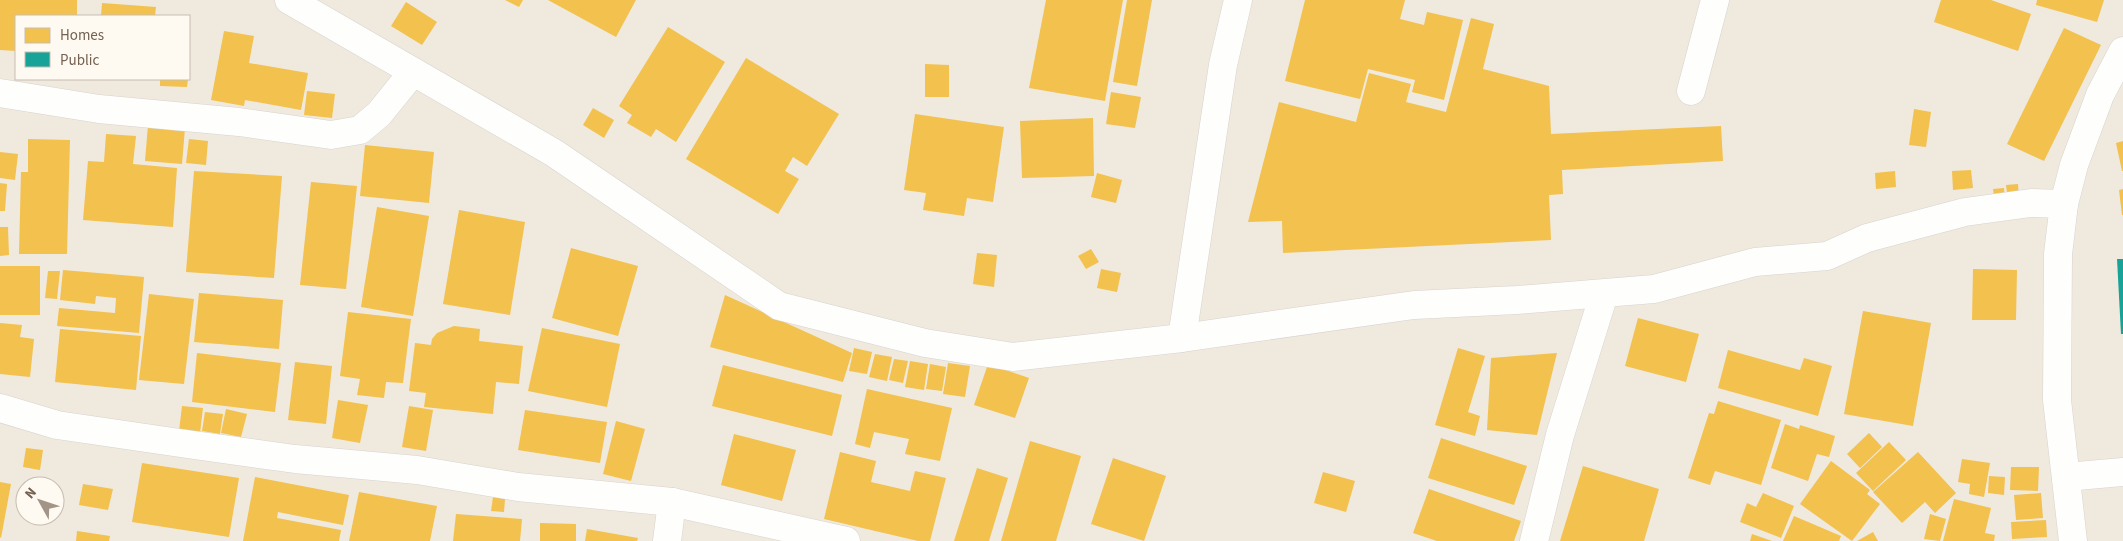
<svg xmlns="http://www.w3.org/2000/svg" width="2123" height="541" font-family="'Source Sans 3',sans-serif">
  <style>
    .residential { fill: #f0e9de; fill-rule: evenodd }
    .homes { fill: #f2c14e }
    .public { fill: #17a398 }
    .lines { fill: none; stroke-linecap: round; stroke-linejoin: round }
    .minor-casing { stroke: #d7d3ce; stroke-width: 29 }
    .minor { stroke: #fefefd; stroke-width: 28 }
  </style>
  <rect width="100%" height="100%" fill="#f8f6f0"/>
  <path class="residential" d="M0 0H2123V541H0ZM16 16H189V79H16ZM25 486H55V516H25Z"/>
  <g class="homes">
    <polygon points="0,0 77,0 77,16 16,16 16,51 0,50"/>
    <polygon points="505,0 523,0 519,7"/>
    <polygon points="548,0 636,0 616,37"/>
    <polygon points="1046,0 1123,0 1105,101 1029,88"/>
    <polygon points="1127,0 1152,0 1137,86 1113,82"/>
    <polygon points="1305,0 1405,0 1400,19 1424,25 1427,12 1463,20 1444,100 1412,92 1415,80 1368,69 1360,99 1285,81"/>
    <polygon points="1941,0 1991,0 2031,14 2018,51 1934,22"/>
    <polygon points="2037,0 2104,0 2097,22 2036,5"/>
    <polygon points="406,2 437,22 422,45 391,26"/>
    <polygon points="102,3 156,7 155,16 101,16"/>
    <polygon points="1471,18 1494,24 1483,69 1549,86 1551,134 1721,126 1723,161 1562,170 1563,194 1549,195 1551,240 1283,253 1282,221 1248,222 1279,102 1356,122 1369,73 1411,84 1406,102 1446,112"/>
    <polygon points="668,27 725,62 676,142 656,129 651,137 627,123 632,115 619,106"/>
    <polygon points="2064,28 2101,45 2044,161 2007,144"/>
    <polygon points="224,31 254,36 249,63 308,73 301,110 245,100 244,106 211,100"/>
    <polygon points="746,58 839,114 807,166 793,157 785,171 799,179 778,214 686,159"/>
    <polygon points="925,64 949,65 949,97 925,97"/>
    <polygon points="160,79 188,79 187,87 160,86"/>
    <polygon points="307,91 335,94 332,118 304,115"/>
    <polygon points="1111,92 1141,97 1135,128 1106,124"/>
    <polygon points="593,108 614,120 604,138 583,125"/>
    <polygon points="1914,109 1931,112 1926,147 1909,145"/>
    <polygon points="915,114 1004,127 993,202 967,198 964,216 923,210 926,193 904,190"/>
    <polygon points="1093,118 1094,176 1022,178 1020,121"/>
    <polygon points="148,125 185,128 182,164 145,161"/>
    <polygon points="106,134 136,136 133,164 177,168 173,227 83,220 88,161 104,162"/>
    <polygon points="28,139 70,140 67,254 19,254 21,172 28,172"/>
    <polygon points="189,139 208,141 206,165 186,163"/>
    <polygon points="2123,141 2123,171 2122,171 2116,143"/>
    <polygon points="365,145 434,152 429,203 360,196"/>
    <polygon points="0,152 18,154 15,180 0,178"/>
    <polygon points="1971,170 1973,188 1953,190 1952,171"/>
    <polygon points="194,171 282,176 274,278 186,272"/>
    <polygon points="1895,171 1896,187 1876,189 1875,173"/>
    <polygon points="1097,173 1122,180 1116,203 1091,197"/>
    <polygon points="311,182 357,186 346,289 300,285"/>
    <polygon points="0,183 7,184 5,211 0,211"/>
    <polygon points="2018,184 2019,198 2008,200 2006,185"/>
    <polygon points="2004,188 2005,202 1995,203 1993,189"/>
    <polygon points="2123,189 2123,215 2122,215 2119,190"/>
    <polygon points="377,207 429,216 413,316 361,307"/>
    <polygon points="459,210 525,222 510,315 443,304"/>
    <polygon points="0,227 8,227 9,255 0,256"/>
    <polygon points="571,248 638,266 618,336 552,318"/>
    <polygon points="1091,249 1099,262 1086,269 1078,256"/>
    <polygon points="977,253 997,255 994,287 973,284"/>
    <rect x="0" y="266" width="40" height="49"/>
    <polygon points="1101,269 1121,273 1117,292 1097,288"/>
    <polygon points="1973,269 2017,270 2016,320 1972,320"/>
    <polygon points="63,270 144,277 139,333 57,326 59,308 115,313 116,298 96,296 95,304 60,300"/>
    <polygon points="48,271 60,271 57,299 45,298"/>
    <polygon points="199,293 283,300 279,349 194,342"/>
    <polygon points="149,294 194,299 184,384 139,380"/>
    <polygon points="725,295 852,353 843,382 710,347"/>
    <polygon points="1863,311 1931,323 1913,426 1844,414"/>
    <polygon points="348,312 411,319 403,383 386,382 384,398 357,395 360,379 340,376"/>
    <polygon points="1638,318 1699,334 1686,382 1625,366"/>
    <polygon points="0,323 22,325 20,337 34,339 30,377 0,374"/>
    <polygon points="454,326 480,329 479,341 523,346 519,384 496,382 493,414 424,407 426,393 409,391 415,343 431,345 432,339 437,333"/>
    <polygon points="542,328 620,344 607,407 528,391"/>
    <polygon points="60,329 141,336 136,390 55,382"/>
    <polygon points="854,348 872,352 867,374 849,371"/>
    <polygon points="1458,348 1485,356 1468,412 1480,416 1475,436 1435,425"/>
    <polygon points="1728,350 1800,370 1804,358 1832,366 1818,416 1718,388"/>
    <polygon points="197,353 281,363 275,412 192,402"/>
    <polygon points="1557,353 1537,435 1487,430 1491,358"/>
    <polygon points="875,354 892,357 887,381 869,377"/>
    <polygon points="894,359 908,361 903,383 889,380"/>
    <polygon points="910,361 928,364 924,390 905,387"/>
    <polygon points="295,362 332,366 326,424 288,420"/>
    <polygon points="948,363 970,366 965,397 943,394"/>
    <polygon points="930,364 946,367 942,391 926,389"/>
    <polygon points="988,364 1029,378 1015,418 974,405"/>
    <polygon points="723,365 842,395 832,436 712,406"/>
    <polygon points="867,389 952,408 940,461 905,454 909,439 874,432 870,448 855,444"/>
    <polygon points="338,400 368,405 360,443 332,438"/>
    <polygon points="1718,401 1781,420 1761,485 1715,471 1710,485 1688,478 1709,413 1714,414"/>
    <polygon points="182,406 203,408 200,433 179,431"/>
    <polygon points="409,406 433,410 426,451 402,447"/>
    <polygon points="226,409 247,414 241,437 221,433"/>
    <polygon points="525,410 607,422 600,463 518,450"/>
    <polygon points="205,412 223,414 220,434 202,431"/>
    <polygon points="616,421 645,429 631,481 603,474"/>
    <polygon points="1785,424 1799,429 1800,425 1835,436 1829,457 1817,454 1808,481 1771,468"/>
    <polygon points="1869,433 1882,447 1860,468 1847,454"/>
    <polygon points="734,434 796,450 782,501 721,485"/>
    <polygon points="1441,438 1527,466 1514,505 1428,478"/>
    <polygon points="1030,441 1081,456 1056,541 1001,541"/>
    <polygon points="1889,442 1906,460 1873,491 1856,473"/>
    <polygon points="26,448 43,450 40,470 23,467"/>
    <polygon points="840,452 876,461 871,482 910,491 915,471 946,478 930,541 918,541 824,519"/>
    <polygon points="1918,452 1956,493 1935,513 1925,502 1902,523 1873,492"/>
    <polygon points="1113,458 1166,476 1144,541 1091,524"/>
    <polygon points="1962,459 1990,463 1984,497 1969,494 1970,484 1958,482"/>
    <polygon points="1831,461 1870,490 1867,494 1880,504 1852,541 1800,504"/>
    <polygon points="142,463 239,478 229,537 132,522"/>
    <polygon points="1583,466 1659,489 1644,541 1560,541"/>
    <polygon points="2011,467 2039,467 2038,491 2010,490"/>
    <polygon points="977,468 1008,478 989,541 954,541"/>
    <polygon points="1323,472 1355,481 1346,512 1314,503"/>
    <polygon points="1989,476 2005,477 2004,495 1988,493"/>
    <polygon points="255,477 349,495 343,525 278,512 277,518 341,530 339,541 243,541"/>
    <polygon points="0,482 11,484 1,538 0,537"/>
    <polygon points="83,484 113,489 108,510 79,505"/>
    <polygon points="1429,489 1521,521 1514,541 1437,541 1413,533"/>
    <polygon points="359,492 437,506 430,541 349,541"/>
    <polygon points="1763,493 1794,506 1781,538 1740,522 1747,503 1756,507"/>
    <polygon points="2041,493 2043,518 2016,520 2014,495"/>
    <polygon points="493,497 505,499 504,512 491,511"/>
    <polygon points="1954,499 1991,508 1985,533 1995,535 1994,541 1943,541"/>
    <polygon points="456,514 522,519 520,541 453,541"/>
    <polygon points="1930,514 1946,519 1940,541 1924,539"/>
    <polygon points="1794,516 1841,536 1839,541 1783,541"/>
    <polygon points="2046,520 2047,537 2012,539 2011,522"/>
    <polygon points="540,523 576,524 576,541 540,541"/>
    <polygon points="587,529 638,538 637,541 585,541"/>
    <polygon points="77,531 110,536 109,541 76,541"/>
    <polygon points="1873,532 1878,541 1857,541"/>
    <polygon points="1752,534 1772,541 1750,541"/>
  </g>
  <polygon class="public" points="2117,259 2123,259 2123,334 2121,334"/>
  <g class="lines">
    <g class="minor-casing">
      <g id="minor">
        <polyline points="289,0 554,153 779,306 925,343 1013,357 1182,338 1414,305 1517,300 1654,289 1755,262 1827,256 1867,238 1965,212 2031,203 2064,204"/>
        <polyline points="1691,91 1715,0"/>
        <polyline points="0,93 99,109 239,122 331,135 360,130 379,114 413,72"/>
        <polyline points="1182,338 1223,65 1238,0"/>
        <polyline points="0,408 57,425 187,444 295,459 417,470 518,487 672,502 846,541"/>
        <polyline points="2066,477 2123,472"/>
        <polyline points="667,541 672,502"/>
        <polyline points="1534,541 1560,435 1604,294"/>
        <polyline points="2073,541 2057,400 2058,254 2064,204 2074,165 2100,95 2123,51"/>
      </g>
    </g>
    <use href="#minor" class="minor"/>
  </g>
  <rect x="15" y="15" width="175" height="65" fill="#fefaf2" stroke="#c7bdb1"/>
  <rect x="25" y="28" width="25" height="15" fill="#f2c14e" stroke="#c7bdb1"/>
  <text x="60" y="40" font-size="15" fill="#746150">Homes</text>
  <rect x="25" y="52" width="25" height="15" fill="#17a398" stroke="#c7bdb1"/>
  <text x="60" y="65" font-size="15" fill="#746150">Public</text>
  <g transform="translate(40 501) rotate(310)"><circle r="24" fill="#fefaf2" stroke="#c7bdb1"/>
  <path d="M0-4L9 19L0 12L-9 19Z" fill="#a29588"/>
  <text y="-8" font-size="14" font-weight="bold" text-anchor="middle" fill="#746150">N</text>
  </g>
</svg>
